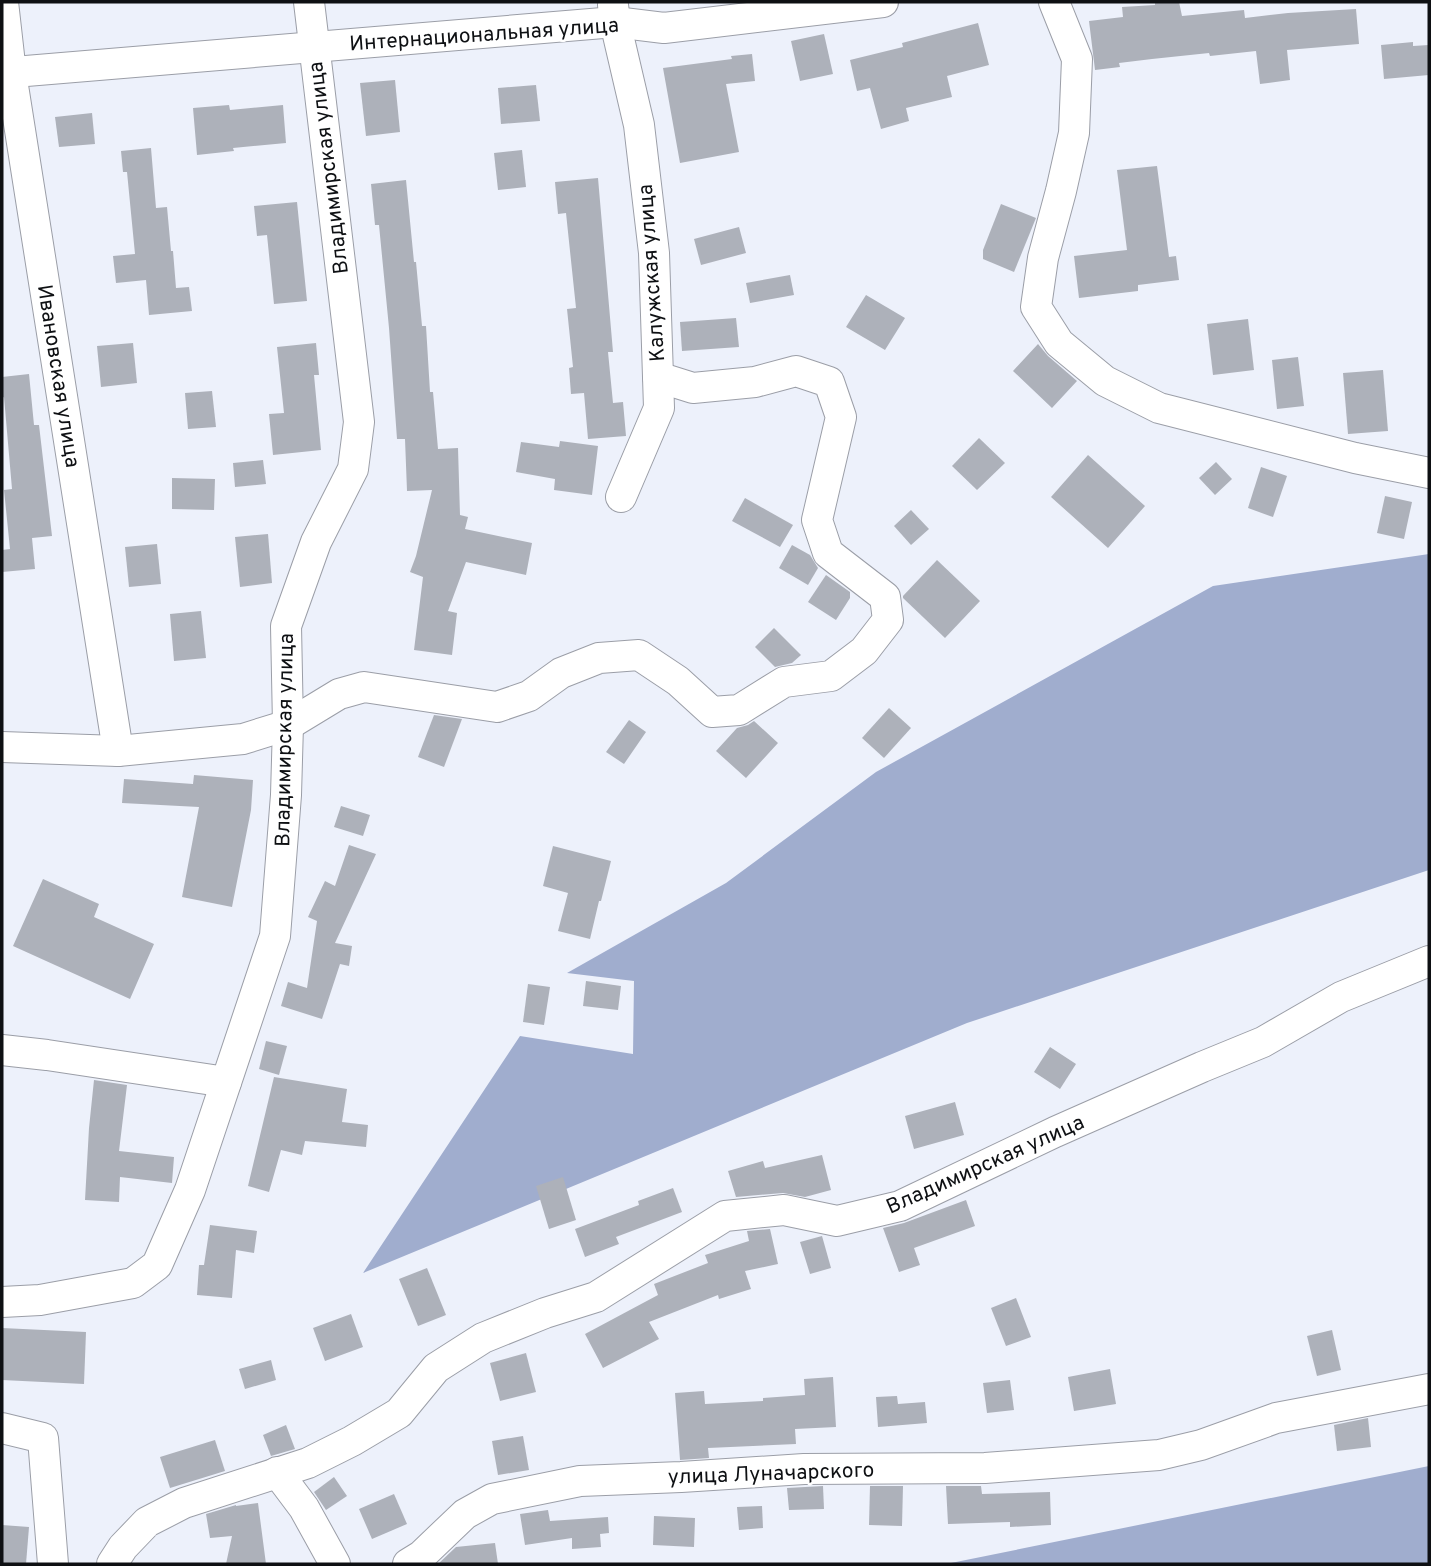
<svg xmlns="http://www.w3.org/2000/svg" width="1431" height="1566" font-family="Overpass,sans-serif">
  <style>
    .forest { fill: #a0adce }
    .building { fill: #adb1ba }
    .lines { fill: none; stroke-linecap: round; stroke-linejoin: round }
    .minor-casing { stroke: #9b9ea7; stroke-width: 32 }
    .minor { stroke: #fff; stroke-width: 30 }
    .labels { text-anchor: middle; stroke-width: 5; stroke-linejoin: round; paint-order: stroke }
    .street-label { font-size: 21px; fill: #0e1013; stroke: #fff }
  </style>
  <rect width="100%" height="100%" fill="#edf1fb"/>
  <g class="forest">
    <polygon points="1429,554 1429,870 967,1023 363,1273 520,1036 633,1054 634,981 567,973 726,883 876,772 1213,586"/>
    <polygon points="1429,1466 1429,1564 946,1564"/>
  </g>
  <g class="building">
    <polygon points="1155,2 1179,2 1182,16 1244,10 1245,18 1288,13 1356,9 1359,44 1287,50 1290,80 1260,84 1256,51 1210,56 1209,53 1152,59 1119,63 1120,67 1095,70 1089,21 1123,17 1122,7 1155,5"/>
    <polygon points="978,23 989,65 947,76 952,97 906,108 909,121 881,129 870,88 857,91 850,60 903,47 902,43"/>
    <polygon points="824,34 833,74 800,81 791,41"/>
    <polygon points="1413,42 1413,46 1429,45 1429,75 1384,79 1381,45"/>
    <polygon points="752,54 755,81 726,84 739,152 680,163 663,68 732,59 731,56"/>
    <polygon points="395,80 400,132 366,136 360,83"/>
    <polygon points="536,85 540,121 501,124 498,88"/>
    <polygon points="229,105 230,110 283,105 286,143 233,148 234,151 197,155 193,108"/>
    <polygon points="92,113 95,144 59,147 55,117"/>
    <polygon points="151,148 156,208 167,207 171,251 173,251 176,288 189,287 192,311 149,315 146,280 116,283 113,256 135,254 127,172 123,172 121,151"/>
    <polygon points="522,150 526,187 498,190 494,153"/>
    <polygon points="1157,166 1169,257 1176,256 1179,280 1138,285 1138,291 1079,298 1074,256 1127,250 1117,170"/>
    <polygon points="598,178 613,352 608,352 613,403 623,402 626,436 588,439 584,393 571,394 569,368 573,367 567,309 576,308 566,213 558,214 555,182"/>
    <polygon points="406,180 414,262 416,262 422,326 426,326 430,392 433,392 438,449 458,448 460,515 468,517 465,529 532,543 526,575 466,562 448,611 457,613 452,655 414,650 423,577 410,572 416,556 432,490 407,491 405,439 397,439 389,328 379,225 375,225 371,184"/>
    <polygon points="297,202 307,301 274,304 267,235 257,236 254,206"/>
    <polygon points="1001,204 1036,218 1014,272 983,259 983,250"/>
    <polygon points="739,227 746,253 701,265 694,239"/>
    <polygon points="790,275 794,295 750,303 746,283"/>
    <polygon points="866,295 905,318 885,350 846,327"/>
    <polygon points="736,318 739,347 682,351 680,322"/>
    <polygon points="1248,319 1254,370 1213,375 1207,324"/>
    <polygon points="133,343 137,383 101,387 97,346"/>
    <polygon points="316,343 319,375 314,375 321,450 273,455 269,414 284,413 277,347"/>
    <polygon points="1038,344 1048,356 1077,381 1052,408 1013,371"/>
    <polygon points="1298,357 1304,406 1277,409 1272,360"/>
    <polygon points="1383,370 1388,431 1348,434 1343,373"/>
    <polygon points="29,374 34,425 39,425 52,536 32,538 35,569 2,572 2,550 10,549 4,490 12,489 4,397 2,398 2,377"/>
    <polygon points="212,391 216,427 188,429 185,393"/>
    <polygon points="979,438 1005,463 977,490 952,466"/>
    <polygon points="560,441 598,446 592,495 554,490 555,479 516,472 521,442 559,447"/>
    <polygon points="1088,455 1145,506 1108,548 1051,497"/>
    <polygon points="263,460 266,484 235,487 233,463"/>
    <polygon points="1216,462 1232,479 1215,495 1199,478"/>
    <polygon points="1261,467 1287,476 1273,517 1248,508"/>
    <polygon points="172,478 215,479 214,510 172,509"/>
    <polygon points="1385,496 1412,502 1404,539 1377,533"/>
    <polygon points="745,498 793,525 780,547 732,521"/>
    <polygon points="911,510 929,529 911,545 894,526"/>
    <polygon points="268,534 272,583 240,587 235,537"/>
    <polygon points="157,544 161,584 129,587 125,547"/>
    <polygon points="792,545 810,555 818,568 808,585 779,568"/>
    <polygon points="937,560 980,601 945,638 903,598 903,596"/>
    <polygon points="826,575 850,592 850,598 836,620 808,602"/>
    <polygon points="201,611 206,658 174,661 170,614"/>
    <polygon points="774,628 801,655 792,663 775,667 755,647"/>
    <polygon points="889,708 911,728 884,758 862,738"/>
    <polygon points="434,715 462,719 444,767 418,757"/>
    <polygon points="629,720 646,732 624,764 606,752"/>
    <polygon points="754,721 778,743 746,778 716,751 737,728 748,725"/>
    <polygon points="194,775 253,780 251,810 232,907 182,897 199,807 122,803 124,779 193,784"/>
    <polygon points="341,806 370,815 363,836 334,827"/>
    <polygon points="349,845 376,854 335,943 352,946 349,966 340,964 322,1019 281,1006 288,982 307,988 317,921 308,917 325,881 335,886"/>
    <polygon points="553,846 611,861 601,901 599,901 590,939 558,931 568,893 543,886"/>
    <polygon points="43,879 99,904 94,917 154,944 130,999 13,946"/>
    <polygon points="586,981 621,986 618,1010 583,1006"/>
    <polygon points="528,984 550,987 544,1025 523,1022"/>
    <polygon points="266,1041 287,1046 279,1075 259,1069"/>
    <polygon points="1050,1047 1076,1064 1060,1089 1034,1072"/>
    <polygon points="274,1077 347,1089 342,1122 368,1125 366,1147 305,1141 302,1155 281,1150 269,1192 248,1186"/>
    <polygon points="94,1080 127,1085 119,1151 174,1157 172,1183 120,1177 119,1202 85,1200 89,1128"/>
    <polygon points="955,1102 964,1135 914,1149 905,1116"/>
    <polygon points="822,1155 831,1190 805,1197 783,1193 736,1197 728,1171 763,1161 765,1168"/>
    <polygon points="563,1177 576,1220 549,1229 536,1186"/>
    <polygon points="673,1188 682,1212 616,1237 619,1244 585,1257 575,1229 639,1205 638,1201"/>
    <polygon points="966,1200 975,1226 914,1248 920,1265 899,1272 883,1228 904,1223"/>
    <polygon points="210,1225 257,1231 254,1253 236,1250 232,1298 197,1295 199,1265 204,1265"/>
    <polygon points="770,1229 778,1264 745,1271 751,1289 719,1299 718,1295 649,1322 659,1339 603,1368 585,1334 658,1295 654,1284 708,1263 705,1255 749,1241 747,1231"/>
    <polygon points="822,1236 831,1268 810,1274 800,1242"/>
    <polygon points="427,1268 446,1315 418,1326 399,1279"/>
    <polygon points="1016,1298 1031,1337 1006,1346 991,1308"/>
    <polygon points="351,1314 363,1347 325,1361 313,1328"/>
    <polygon points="2,1328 86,1332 84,1384 2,1380"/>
    <polygon points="1332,1330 1341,1370 1317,1376 1307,1336"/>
    <polygon points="526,1353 536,1392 500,1401 490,1363"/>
    <polygon points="271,1360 276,1380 245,1389 239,1369"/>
    <polygon points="1110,1369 1116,1404 1074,1411 1068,1377"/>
    <polygon points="833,1377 836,1427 795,1429 796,1444 708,1448 709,1458 680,1460 675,1393 704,1391 705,1404 763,1401 763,1398 805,1395 804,1379"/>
    <polygon points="1010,1380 1014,1410 987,1413 983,1383"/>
    <polygon points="897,1396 898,1404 925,1402 927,1423 878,1427 876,1397"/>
    <polygon points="1368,1418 1371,1447 1337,1451 1334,1425"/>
    <polygon points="286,1425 295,1449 271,1456 263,1435"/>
    <polygon points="523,1436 529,1470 498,1475 492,1441"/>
    <polygon points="215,1440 225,1471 170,1488 160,1457"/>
    <polygon points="334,1477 347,1496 326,1510 314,1492"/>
    <polygon points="823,1486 824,1509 789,1510 787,1488"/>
    <polygon points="870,1486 903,1486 902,1526 869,1525"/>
    <polygon points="946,1486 981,1486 982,1494 1050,1492 1051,1525 1010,1527 1010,1522 948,1524"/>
    <polygon points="394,1494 407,1524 372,1539 359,1509"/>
    <polygon points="258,1503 266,1564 226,1564 232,1536 210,1538 206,1514 236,1505 236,1506"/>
    <polygon points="762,1506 763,1528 739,1530 737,1507"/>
    <polygon points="548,1510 550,1521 608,1517 609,1533 600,1534 601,1547 572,1549 572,1538 525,1545 520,1514"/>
    <polygon points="654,1516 695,1518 694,1547 653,1545"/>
    <polygon points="2,1525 29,1527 26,1564 2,1564"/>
    <polygon points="495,1543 498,1564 438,1564 456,1547"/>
  </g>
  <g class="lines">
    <g class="minor-casing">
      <g id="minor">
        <polyline points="3,2 11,73 118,751"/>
        <polyline points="1054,2 1077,59 1074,133 1061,191 1043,258 1036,307 1059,343 1105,381 1159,408 1355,458 1429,473"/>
        <polyline points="613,5 615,22 639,125 654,253 659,408 621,497"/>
        <polyline points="2,73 615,22 664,28 883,2"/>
        <polyline points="2,747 118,751 243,739 288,725 339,694 364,687 497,707 529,696 561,673 599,658 639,655 678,681 712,712 739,710 784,682 831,676 864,651 888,620 885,597 828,553 817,520 841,417 829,382 796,371 755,382 693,388 658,377"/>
        <polyline points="2,1050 47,1055 226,1082"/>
        <polyline points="2,1302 40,1300 133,1283 157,1265 190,1190 275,936 286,795 288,725 286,626 316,542 353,469 359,422 309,2"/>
        <polyline points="2,1428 43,1438 53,1564"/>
        <polyline points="277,1472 304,1508 335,1564"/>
        <polyline points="112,1564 123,1547 147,1522 184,1503 308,1463 352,1441 399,1413 436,1368 483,1338 545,1313 596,1297 725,1216 784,1210 837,1221 900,1206 1055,1132 1202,1067 1263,1042 1341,997 1429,961"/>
        <polyline points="408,1564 421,1556 465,1514 492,1499 580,1481 681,1477 804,1469 985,1468 1159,1455 1201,1445 1276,1418 1429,1389"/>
      </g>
    </g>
    <use href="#minor" class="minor"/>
  </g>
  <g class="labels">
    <g class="street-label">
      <text transform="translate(484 34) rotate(-4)" y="7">Интернациональная улица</text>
      <text transform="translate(328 168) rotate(-97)" y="7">Владимирская улица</text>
      <text transform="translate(651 273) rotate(-94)" y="7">Калужская улица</text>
      <text transform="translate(59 376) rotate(81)" y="7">Ивановская улица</text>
      <text transform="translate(284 740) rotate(-89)" y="7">Владимирская улица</text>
      <text transform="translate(985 1164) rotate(-24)" y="7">Владимирская улица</text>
      <text transform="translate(771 1473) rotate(-2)" y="7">улица Луначарского</text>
    </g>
  </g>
  <rect width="1431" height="1566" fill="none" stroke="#0e1013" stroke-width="7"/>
</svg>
